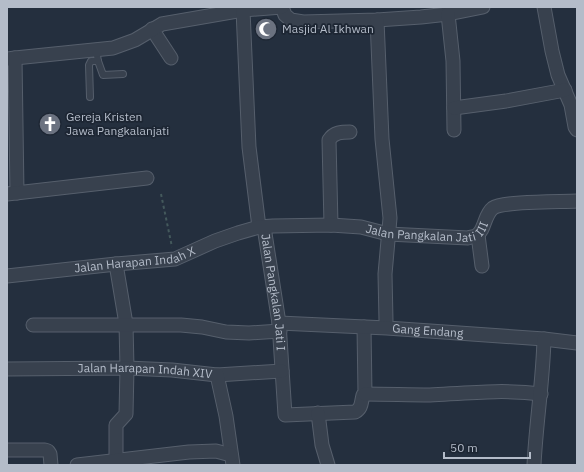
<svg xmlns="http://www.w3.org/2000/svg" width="584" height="472" font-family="'IBM Plex Sans',sans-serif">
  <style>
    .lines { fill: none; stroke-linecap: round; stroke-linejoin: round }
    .service-casing { stroke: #565f6c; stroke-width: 8 }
    .minor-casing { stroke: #565f6c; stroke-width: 15 }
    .path { stroke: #44595c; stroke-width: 2; stroke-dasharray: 3 3; stroke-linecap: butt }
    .service { stroke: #38414e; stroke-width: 6 }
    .minor { stroke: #38414e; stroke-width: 13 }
    .labels { text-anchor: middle; stroke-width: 3.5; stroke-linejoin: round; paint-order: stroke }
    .poi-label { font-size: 12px; fill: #b4bcc9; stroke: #1d2633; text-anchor: start }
    .street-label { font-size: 12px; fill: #b4bcc9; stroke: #1d2633 }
  </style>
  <rect width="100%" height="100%" fill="#242f3e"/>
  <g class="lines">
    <g class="service-casing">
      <g id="service">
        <polyline points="98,61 103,75 123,74"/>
        <polyline points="90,97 89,65 91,61 98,61 96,50"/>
      </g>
    </g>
    <g class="minor-casing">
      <g id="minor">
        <polyline points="282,7 285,15 291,20 303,22 377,20 421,17 448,14 483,7"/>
        <polyline points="544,7 552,51 558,75 571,105 575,127 577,130"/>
        <polyline points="448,14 453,61 454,130"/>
        <polyline points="377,20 382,139 390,218 385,274 386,321"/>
        <polyline points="152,29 171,58"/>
        <polyline points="15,58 113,48 135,40 162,24 243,10"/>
        <polyline points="8,59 15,58 17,193"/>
        <polyline points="454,108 506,101 565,90"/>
        <polyline points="7,194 147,178"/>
        <path d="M331 225 329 140C334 132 342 132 350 132"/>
        <polyline points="259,227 249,147 243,10 282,7"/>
        <path id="s1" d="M264 227 279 323 285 415 355 412C362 408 361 403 363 395L365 394 364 327"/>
        <polyline points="478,235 482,266"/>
        <polyline points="116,264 126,324 127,368 126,414 116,425 116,465"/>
        <path id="s2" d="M7 276 116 264 175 259 215 241 238 233 259 227 273 226 331 225 361 227 388 234 468 238C471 237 475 237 477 235 485 230 484 215 493 208 503 201 561 202 577 201"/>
        <path id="s3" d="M279 323 387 328 544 339 577 343"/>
        <polyline points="33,325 181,325 202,327 226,332 249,333 280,331"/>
        <path id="s4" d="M7 369 127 368 172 370 217 375 282 371"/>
        <polyline points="217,375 226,416 233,465"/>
        <path d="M365 394C387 394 409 395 430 395 467 393 504 389 541 394"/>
        <polyline points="318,413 322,445 328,465"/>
        <polyline points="7,450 45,450 48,451 50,454 51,465"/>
        <polyline points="77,465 189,452 216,451 231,455"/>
        <path d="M534 465C536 423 543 381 544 339"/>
      </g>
    </g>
    <polyline class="path" points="161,194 172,247"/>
    <use href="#service" class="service"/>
    <use href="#minor" class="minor"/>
  </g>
  <defs>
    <g id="mosque-disc" transform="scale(1.15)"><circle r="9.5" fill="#6b7280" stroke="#1d2633"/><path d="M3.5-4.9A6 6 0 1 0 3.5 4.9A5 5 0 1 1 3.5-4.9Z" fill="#fff"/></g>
    <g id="church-disc" transform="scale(1.15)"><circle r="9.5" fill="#6b7280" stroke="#1d2633"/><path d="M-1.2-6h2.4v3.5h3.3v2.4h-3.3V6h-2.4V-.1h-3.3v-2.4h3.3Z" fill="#fff"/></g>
  </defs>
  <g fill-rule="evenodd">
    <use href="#mosque-disc" x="266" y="29"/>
    <use href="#church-disc" x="50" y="124"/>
  </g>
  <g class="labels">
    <g class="poi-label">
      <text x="282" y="33">Masjid Al Ikhwan</text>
      <text x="66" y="121">Gereja Kristen<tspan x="66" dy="14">Jawa Pangkalanjati</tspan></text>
    </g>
    <g class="street-label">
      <text dy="4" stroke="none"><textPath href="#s2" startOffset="430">Jalan Pangkalan Jati III</textPath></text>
      <text dy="4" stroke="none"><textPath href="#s2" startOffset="129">Jalan Harapan Indah X</textPath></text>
      <text dy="4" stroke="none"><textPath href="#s1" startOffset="66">Jalan Pangkalan Jati I</textPath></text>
      <text dy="4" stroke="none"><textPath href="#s3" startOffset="149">Gang Endang</textPath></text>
      <text dy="4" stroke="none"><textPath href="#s4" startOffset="138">Jalan Harapan Indah XIV</textPath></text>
    </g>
  </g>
  <rect width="584" height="472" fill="none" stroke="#b4bcc9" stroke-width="16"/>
  <path d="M444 452v6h86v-6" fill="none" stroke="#b4bcc9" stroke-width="2"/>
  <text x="450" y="452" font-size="12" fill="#b4bcc9" stroke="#1d2633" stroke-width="3" paint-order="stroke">50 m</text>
</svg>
